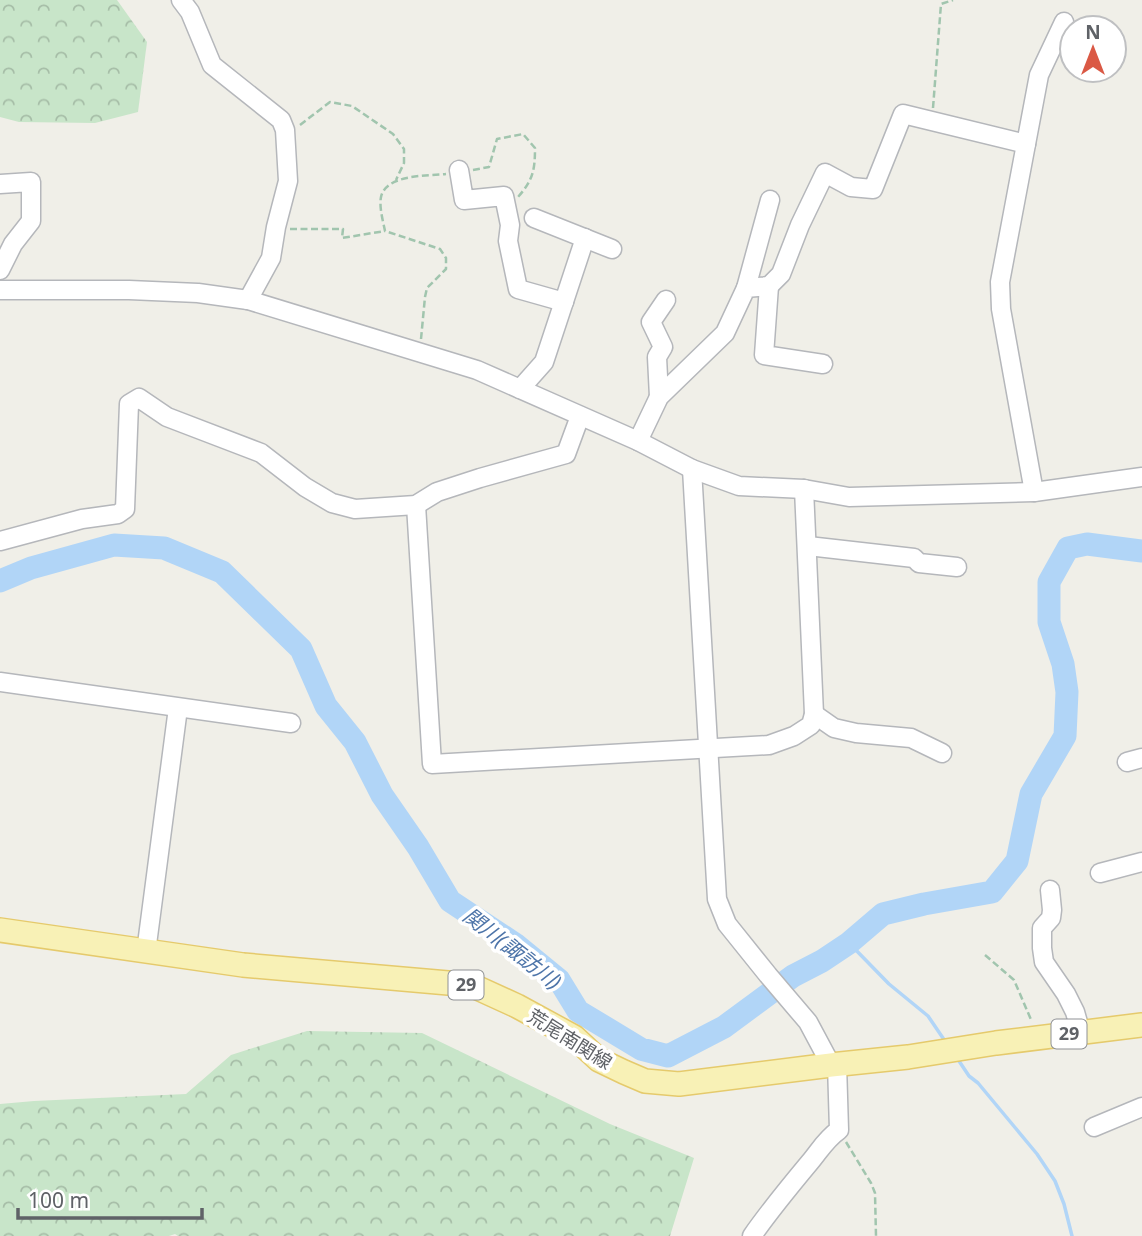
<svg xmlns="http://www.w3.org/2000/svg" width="1142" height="1236" font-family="'Noto Sans','Noto Sans JP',sans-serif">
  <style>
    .forest { fill: url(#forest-crowns) }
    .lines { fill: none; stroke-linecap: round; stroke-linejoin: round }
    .stream { stroke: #b1d5f7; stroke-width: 3.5 }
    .river { stroke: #b1d5f7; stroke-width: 23 }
    .minor-casing { stroke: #b5b7bb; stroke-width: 21 }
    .major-casing { stroke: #e5ca6c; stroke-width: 26 }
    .path { stroke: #a1c5ae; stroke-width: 2.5; stroke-dasharray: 7 3.5; stroke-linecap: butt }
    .minor { stroke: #fff; stroke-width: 18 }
    .major { stroke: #f8f1b6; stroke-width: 23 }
    .labels { text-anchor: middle; stroke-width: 7; stroke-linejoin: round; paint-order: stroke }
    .shield { fill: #fff; stroke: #8f9195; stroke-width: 2 }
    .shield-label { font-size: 18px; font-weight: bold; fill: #5f6267 }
    .street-label { font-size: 19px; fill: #5f6267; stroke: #fff }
    .water-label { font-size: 21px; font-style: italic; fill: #4e75a9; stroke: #fff }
  </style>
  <defs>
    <pattern id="forest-crowns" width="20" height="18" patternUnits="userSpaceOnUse" patternTransform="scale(1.75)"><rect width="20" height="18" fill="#c8e5c9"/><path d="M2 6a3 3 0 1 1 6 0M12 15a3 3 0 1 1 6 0" fill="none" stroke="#a6bda7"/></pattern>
  </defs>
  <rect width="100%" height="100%" fill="#f0efe8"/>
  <g class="forest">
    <polygon points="0,0 117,0 147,42 138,112 95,123 19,122 0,117"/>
    <polygon points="307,1031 422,1033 610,1124 694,1158 670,1236 178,1236 175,1234 169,1236 0,1236 0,1104 34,1101 186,1094 231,1055"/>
  </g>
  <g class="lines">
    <g class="stream">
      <polyline points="849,943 889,984 928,1016 947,1044"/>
      <polyline points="957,1058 969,1076 978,1083 1037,1154 1055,1181 1064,1204 1072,1236"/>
    </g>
    <polyline class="river" points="0,581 31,568 114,545 164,548 222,572 301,649 326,706 355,742 382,795 418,847 450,901 515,944 559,980 578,1011 641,1049 668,1056 724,1027 793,976 822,961 849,943 883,914 924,904 992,892 1017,861 1031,794 1065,736 1067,692 1063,664 1049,622 1049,582 1068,548 1087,544 1142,551"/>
    <g class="minor-casing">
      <g id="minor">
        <polyline points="181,0 190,12 212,65 281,120 285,130 288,181 276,227 271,258 248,300"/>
        <polyline points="459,170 464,200 504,196 510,225 508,241 518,289 564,302"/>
        <polyline points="0,184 31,182 31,221 13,244 0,270"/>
        <polyline points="534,218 612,249"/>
        <polyline points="769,286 764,355 823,364"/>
        <polyline points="746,288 770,200"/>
        <polyline points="0,290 129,290 198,293 248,300 477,370 638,441 692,469 739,486 804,489 849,497 1034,492 1142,477"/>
        <polyline points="520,389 544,362 585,238"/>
        <polyline points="659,397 657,357 663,347 651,322 666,300"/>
        <polyline points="638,441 659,397 725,333 746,288 769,286 781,274 800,225 825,173 851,187 873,189 903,114 1026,144"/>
        <polyline points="692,469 717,899 727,924 768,975 808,1022 831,1065"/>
        <polyline points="1034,492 1001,309 1000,282 1039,75 1064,22"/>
        <polyline points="416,505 432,764 769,745 794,736 811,725 814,714 804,489"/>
        <polyline points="0,541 82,519 118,514 125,509 129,404 139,398 167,417 261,453 305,487 332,503 355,509 416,505 437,492 480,478 566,454 580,416"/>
        <polyline points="808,546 914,558 919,563 957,567"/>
        <polyline points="0,682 291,723"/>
        <polyline points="814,714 834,728 856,733 911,738 942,753"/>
        <polyline points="1127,762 1142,758"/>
        <polyline points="1100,873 1142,862"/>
        <polyline points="1050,890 1052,910 1051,918 1042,928 1042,948 1044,962 1066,994 1075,1012 1081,1033"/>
        <polyline points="146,952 178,708"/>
        <polyline points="1094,1127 1142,1107"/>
        <path d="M752 1236C770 1210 790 1186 810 1162 820 1150 826 1139 839 1130L837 1064"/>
      </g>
    </g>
    <g class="major-casing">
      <polyline id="major" points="0,930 243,965 471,985 517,1006 574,1037 599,1060 624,1072 645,1081 679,1084 831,1065 908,1057 996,1043 1142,1025"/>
    </g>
    <g class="path">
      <polyline points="933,108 941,4 953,0"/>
      <polyline points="300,125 330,102 352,106 393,134 404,149 404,163 396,180"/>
      <path d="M473 170 489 167 497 139 523 134 535 148C535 170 533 180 518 197"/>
      <polyline points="290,229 343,229 342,238 385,231"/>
      <path d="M421 339 425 297 427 288 446 269V258L440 249 385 231C383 221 379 207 381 197 386 174 427 176 446 174"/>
      <polyline points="985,955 1014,980 1032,1022"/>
      <polyline points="846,1142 871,1183 875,1193 876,1236"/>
    </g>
    <use href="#minor" class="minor"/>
    <use href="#major" class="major"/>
  </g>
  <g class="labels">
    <g class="shield">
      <rect x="448.5" y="970.5" width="35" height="29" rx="5"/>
      <rect x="1051.5" y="1019.5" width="35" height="29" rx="5"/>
    </g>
    <g class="shield-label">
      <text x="466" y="991">29</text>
      <text x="1069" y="1040">29</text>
    </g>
    <g class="street-label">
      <text transform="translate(570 1039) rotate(32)" y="7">荒尾南関線</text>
    </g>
    <g class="water-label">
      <text transform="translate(512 949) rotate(38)" y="7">関川(諏訪川)</text>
    </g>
  </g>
  <g transform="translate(1093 49)"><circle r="33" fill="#ffffff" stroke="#bfc0c2" stroke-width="2"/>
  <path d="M0-5L12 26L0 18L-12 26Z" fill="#da5945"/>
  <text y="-10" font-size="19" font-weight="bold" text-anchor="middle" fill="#5f6267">N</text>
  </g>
  <path d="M18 1208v10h184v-10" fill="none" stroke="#5f6267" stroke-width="3.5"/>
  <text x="28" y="1208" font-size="21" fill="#5f6267" stroke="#ffffff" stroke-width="5" paint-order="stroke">100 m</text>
</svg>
